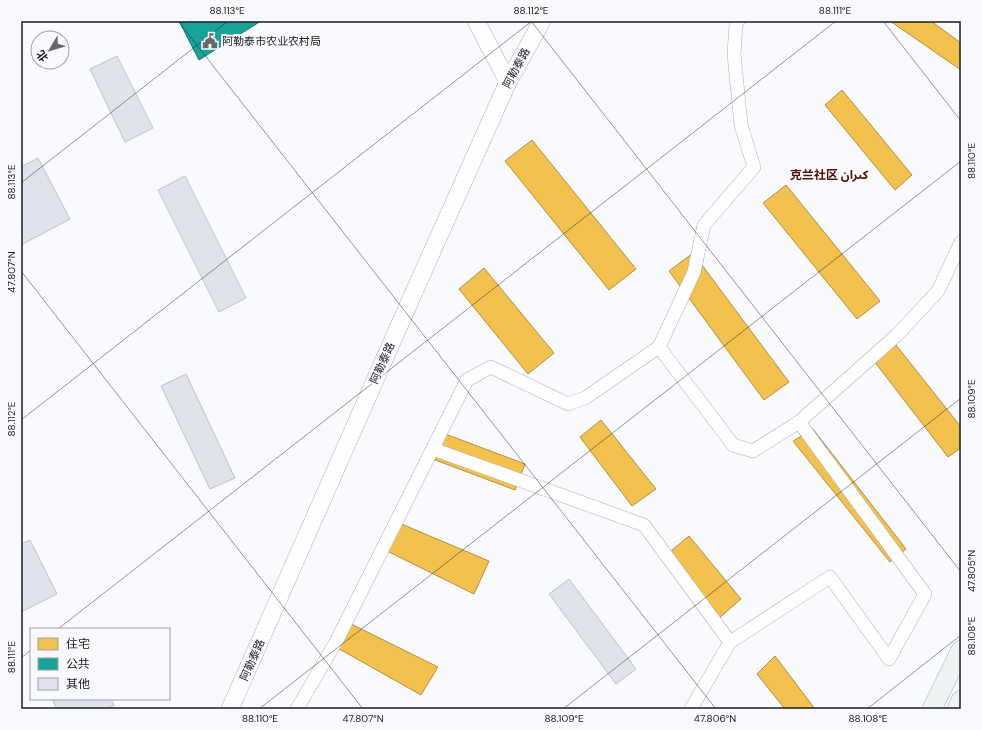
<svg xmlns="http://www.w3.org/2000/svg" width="982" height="730" font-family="'DM Sans','Noto Sans Arabic','Noto Sans SC',sans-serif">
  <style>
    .homes { fill: #f2c14e; stroke: #b18f3f }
    .public { fill: #17a398; stroke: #187a73 }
    .building { fill: #e0e4ea; stroke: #c1c2c4 }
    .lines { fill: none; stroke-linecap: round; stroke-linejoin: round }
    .minor-casing { stroke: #afb0b2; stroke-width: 14 }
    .tertiary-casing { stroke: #afb0b2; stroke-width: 18 }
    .secondary-casing { stroke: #afb0b2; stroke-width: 20 }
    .minor { stroke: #fefeff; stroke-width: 13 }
    .tertiary { stroke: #fefeff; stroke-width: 17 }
    .secondary { stroke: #eef2f2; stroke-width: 19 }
    .ticks { fill: none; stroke: #1a1b1d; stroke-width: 1; stroke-opacity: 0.45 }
    .labels { text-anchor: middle; stroke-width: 4; stroke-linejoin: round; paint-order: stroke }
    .poi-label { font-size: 11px; fill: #1a1b1d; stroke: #f7f9ff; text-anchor: start }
    .street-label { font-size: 11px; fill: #1a1b1d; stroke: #f7f9ff }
    .neighbourhood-label { font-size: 12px; font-weight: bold; fill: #521100; stroke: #f7f9ff }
    .neatline { fill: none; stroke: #1a1b1d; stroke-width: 1.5 }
    .ticks-label { font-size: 10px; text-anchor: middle; fill: #1a1b1d }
  </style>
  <rect width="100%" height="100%" fill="#f9fafd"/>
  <g class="homes">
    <polygon points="890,21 931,21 961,43 961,70"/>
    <polygon points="842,90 912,175 895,190 825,105"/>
    <polygon points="532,140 636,269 609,290 505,161"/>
    <polygon points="786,185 880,301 857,319 763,203"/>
    <polygon points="693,253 789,382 764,400 669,271"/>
    <polygon points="484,268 554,353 528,374 459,289"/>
    <polygon points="896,345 961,427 961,448 948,457 874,361"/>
    <polygon points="601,420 656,489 632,506 580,437"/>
    <polygon points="813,429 906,549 890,562 793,441"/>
    <polygon points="440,432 525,464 515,490 430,458"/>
    <polygon points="392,520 489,561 474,594 381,548"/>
    <polygon points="689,536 741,599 718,619 666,555"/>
    <polygon points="345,621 438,667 421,695 334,646"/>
    <polygon points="775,656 815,709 785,709 757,674"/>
  </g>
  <polygon class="public" points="179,21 261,21 199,60"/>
  <g class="building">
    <polygon points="117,56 153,128 125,142 90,69"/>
    <polygon points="38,158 70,219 21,245 21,167"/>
    <polygon points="185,176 246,298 219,312 158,190"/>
    <polygon points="186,374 235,478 210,489 161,386"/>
    <polygon points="30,540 57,594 21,612 21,544"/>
    <polygon points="569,579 636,669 616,684 549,594"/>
    <polygon points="52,699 111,699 114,705 107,709 57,709"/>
  </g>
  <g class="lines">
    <g class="minor-casing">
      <g id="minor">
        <polyline points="738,21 736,24 734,54 741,125 754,167 704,225 694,272 659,347 733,445 753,451 799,422"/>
        <polyline points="433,449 644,525 730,642"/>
        <polyline points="297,709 337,640 467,380 491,367 568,404 585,398 659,347"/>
        <polyline points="691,709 730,642 830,577 889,659 925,594 799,422 897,335 938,291 961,242"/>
      </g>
    </g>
    <g class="tertiary-casing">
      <g id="tertiary">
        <polyline points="476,21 508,82"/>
        <polyline points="230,709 414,292 508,82 542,21"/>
      </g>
    </g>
    <g class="secondary-casing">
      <g id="secondary">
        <polyline points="932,709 961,650"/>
        <polyline points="957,709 961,700"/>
      </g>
    </g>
    <use href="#minor" class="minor"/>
    <use href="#tertiary" class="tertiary"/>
    <use href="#secondary" class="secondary"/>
  </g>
  <path class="ticks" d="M178 21 716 709M531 21 961 572M883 21 961 121M21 183 228 21M21 271 363 709M21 420 532 21M58 629 836 21M21 658 31 650M259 709 961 161M563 709 961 398M867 709 961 635"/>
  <defs>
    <g id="civic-bare" transform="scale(1.2)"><path d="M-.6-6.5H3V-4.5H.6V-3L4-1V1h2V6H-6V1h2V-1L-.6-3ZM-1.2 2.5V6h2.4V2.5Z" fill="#68696b" stroke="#f7f9ff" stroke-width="2.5" paint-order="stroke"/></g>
  </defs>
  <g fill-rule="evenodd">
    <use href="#civic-bare" x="210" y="41"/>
  </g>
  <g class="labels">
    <g class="poi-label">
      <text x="222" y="45">阿勒泰市农业农村局</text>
    </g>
    <g class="street-label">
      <text transform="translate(516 68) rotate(-62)" y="4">阿勒泰路</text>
      <text transform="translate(382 363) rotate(-66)" y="4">阿勒泰路</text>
      <text transform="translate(252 660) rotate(-66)" y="4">阿勒泰路</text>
    </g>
    <g class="neighbourhood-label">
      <text x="829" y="179">克兰社区 كىران</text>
    </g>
  </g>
  <rect width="982" height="730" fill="none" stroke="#f7f9ff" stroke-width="44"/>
  <rect x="30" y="628" width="140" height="72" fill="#f7f9ff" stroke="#9fa0a5"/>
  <rect x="38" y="638" width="20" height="12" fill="#f2c14e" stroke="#9fa0a5"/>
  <text x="66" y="648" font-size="12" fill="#1a1b1d">住宅</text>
  <rect x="38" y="658" width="20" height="12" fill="#17a398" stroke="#9fa0a5"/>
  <text x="66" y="668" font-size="12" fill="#1a1b1d">公共</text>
  <rect x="38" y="678" width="20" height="12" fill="#e0e4ea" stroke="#9fa0a5"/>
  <text x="66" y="688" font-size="12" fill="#1a1b1d">其他</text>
  <g transform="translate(50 50) rotate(232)"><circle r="19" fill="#f7f9ff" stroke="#9fa0a5"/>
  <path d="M0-3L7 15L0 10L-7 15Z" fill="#68696b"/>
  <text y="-6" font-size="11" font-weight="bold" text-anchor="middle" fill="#1a1b1d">北</text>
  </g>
  <rect x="22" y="22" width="938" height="686" class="neatline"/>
  <g class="ticks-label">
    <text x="227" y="14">88.113°E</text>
    <text x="531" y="14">88.112°E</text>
    <text x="835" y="14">88.111°E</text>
    <text transform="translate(971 161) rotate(-90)" y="4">88.110°E</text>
    <text transform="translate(11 182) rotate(-90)" y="4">88.113°E</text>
    <text transform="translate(11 272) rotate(-90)" y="4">47.807°N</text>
    <text transform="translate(971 399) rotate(-90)" y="4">88.109°E</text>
    <text transform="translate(11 419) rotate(-90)" y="4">88.112°E</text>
    <text transform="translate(971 571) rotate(-90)" y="4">47.805°N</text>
    <text transform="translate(971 636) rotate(-90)" y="4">88.108°E</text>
    <text transform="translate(11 657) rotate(-90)" y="4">88.111°E</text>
    <text x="260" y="722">88.110°E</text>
    <text x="363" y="722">47.807°N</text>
    <text x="564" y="722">88.109°E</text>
    <text x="715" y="722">47.806°N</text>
    <text x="868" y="722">88.108°E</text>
  </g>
</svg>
